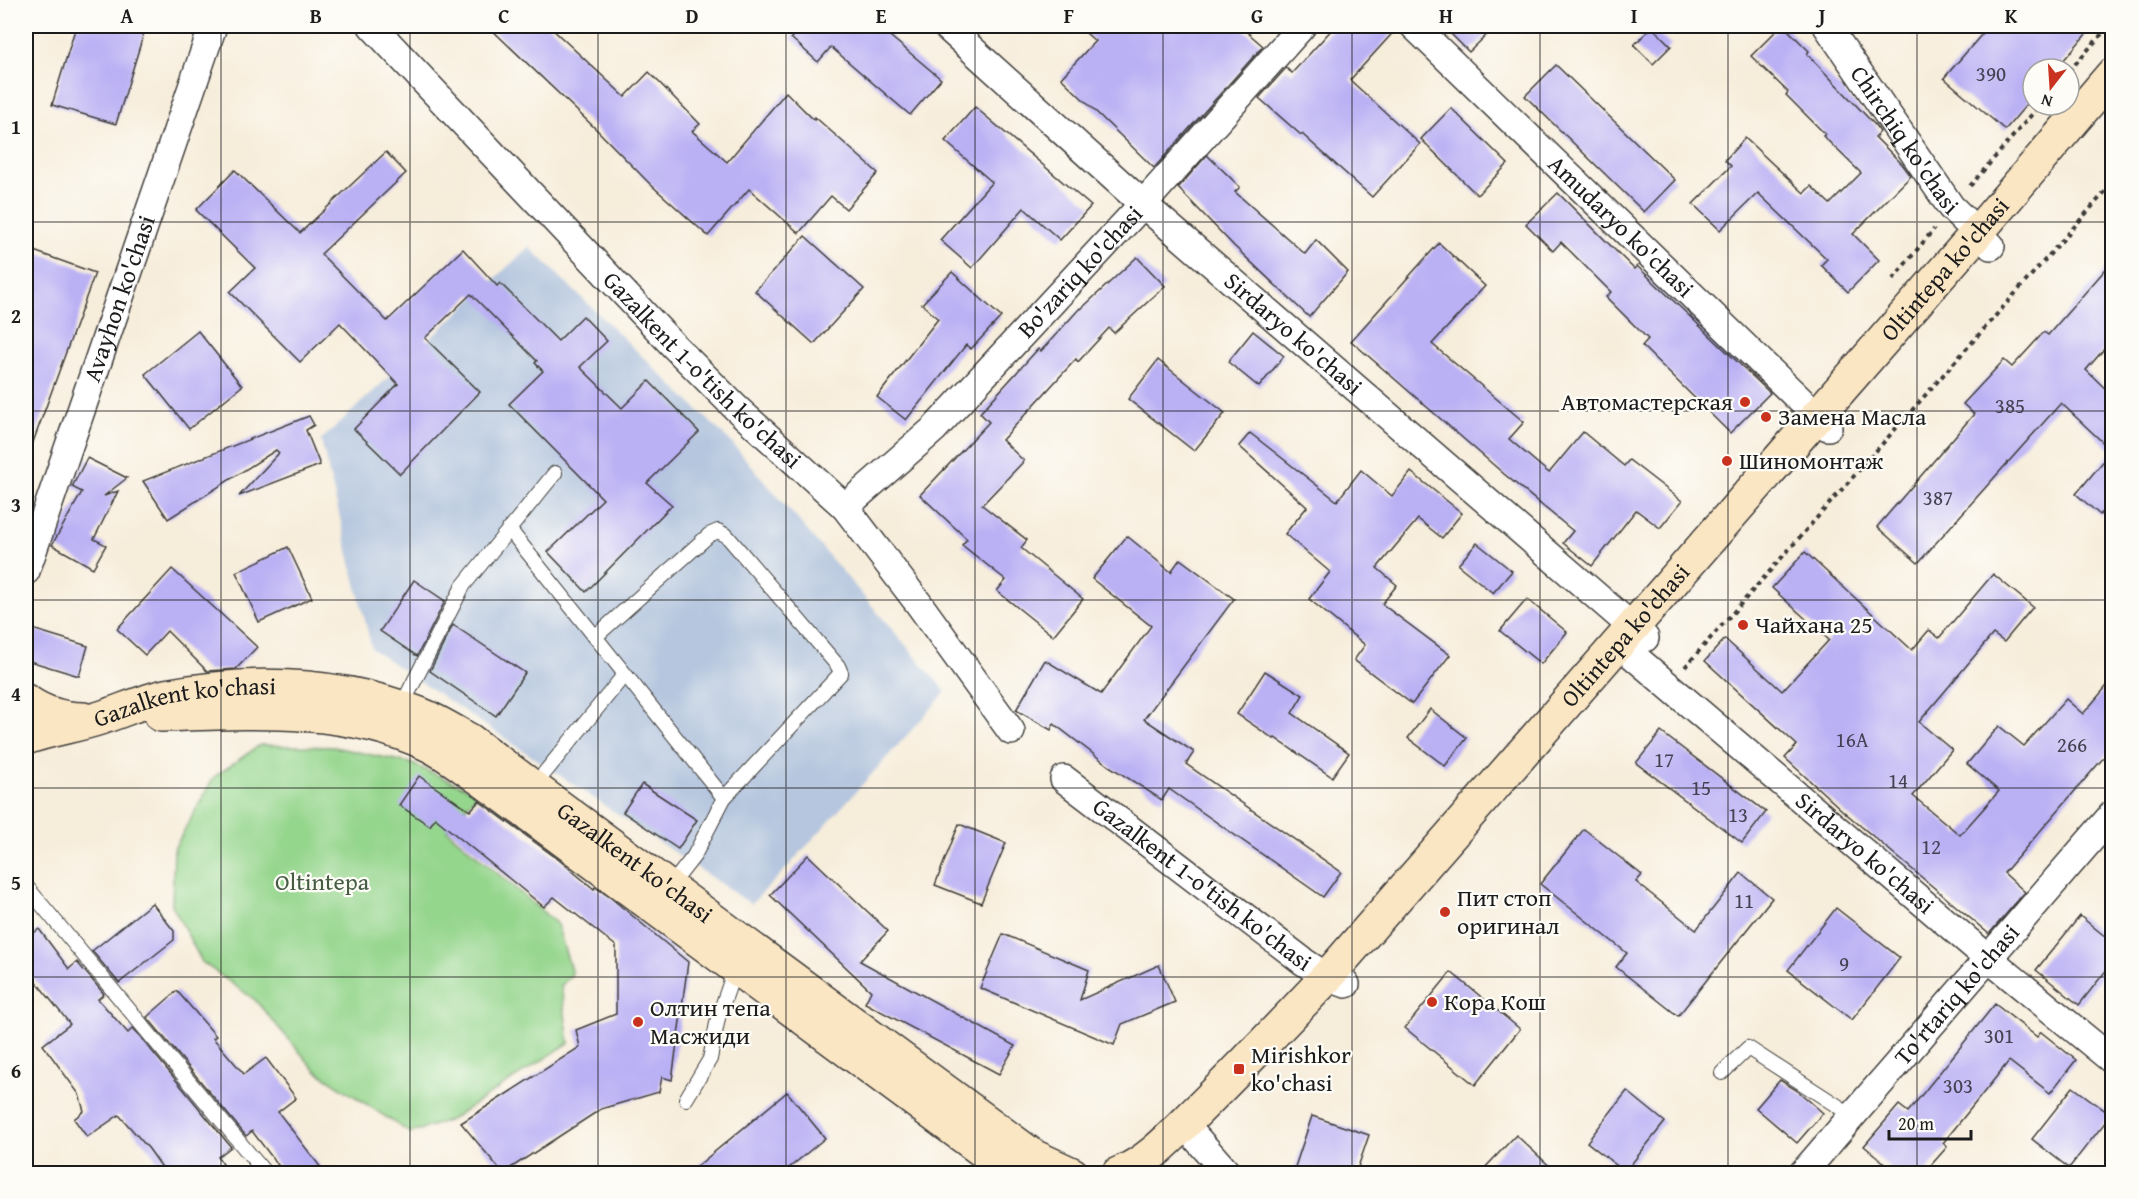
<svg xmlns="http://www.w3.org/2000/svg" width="2138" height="1199" font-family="'Gentium Book Plus',serif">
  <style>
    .industrial { fill: #b5c6de }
    .green { fill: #95d68d; stroke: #587954; stroke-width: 1.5 }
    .building { fill: #bab0f4 }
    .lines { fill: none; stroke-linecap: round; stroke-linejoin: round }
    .lane-casing { stroke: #3d3b39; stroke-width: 16 }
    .street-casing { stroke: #3d3b39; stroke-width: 30 }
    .secondary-casing { stroke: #3d3b39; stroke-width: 36 }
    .path { stroke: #3d3b39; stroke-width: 4; stroke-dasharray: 4.5 4.5; stroke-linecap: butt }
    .lane { stroke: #fff; stroke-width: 14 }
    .street { stroke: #fff; stroke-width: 27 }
    .secondary { stroke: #fbe6c4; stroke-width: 33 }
    .grid { fill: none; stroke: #1c1c1c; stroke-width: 1.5; stroke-opacity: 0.55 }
    .poi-dot { fill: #c8321e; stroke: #fdfcf7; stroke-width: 2 }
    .labels { text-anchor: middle; stroke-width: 4.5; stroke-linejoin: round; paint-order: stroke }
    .number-label { font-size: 21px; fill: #444152 }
    .street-label { font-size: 24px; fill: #1c1c1c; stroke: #fdfcf7 }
    .poi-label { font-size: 24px; fill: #1c1c1c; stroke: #fdfcf7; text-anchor: start }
    .park-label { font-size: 24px; fill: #465d44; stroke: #fdfcf7 }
    .neatline { fill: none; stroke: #1c1c1c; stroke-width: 2 }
    .grid-label { font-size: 20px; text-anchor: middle; font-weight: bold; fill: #1c1c1c }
  </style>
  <rect width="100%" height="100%" fill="#fdfcf7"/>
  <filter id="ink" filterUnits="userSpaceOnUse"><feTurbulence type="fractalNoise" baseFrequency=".0167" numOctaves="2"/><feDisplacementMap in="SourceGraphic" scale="12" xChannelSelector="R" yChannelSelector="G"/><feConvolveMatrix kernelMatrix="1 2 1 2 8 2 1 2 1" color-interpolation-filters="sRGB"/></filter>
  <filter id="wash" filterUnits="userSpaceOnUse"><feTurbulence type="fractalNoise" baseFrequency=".008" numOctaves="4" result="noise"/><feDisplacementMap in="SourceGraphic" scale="24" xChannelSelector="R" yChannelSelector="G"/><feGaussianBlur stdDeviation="1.35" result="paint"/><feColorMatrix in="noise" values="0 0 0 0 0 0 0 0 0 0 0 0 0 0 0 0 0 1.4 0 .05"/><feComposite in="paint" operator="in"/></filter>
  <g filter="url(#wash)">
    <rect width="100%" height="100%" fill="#f7eddb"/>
    <polygon class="industrial" points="529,247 730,441 946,692 785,870 751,904 372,649 321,440"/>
    <polygon class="green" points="260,745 334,747 410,763 478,793 447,830 557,924 572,974 561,986 569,1043 450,1120 410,1133 316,1071 255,1000 202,962 172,905 174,849 214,777"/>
    <g id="blocks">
      <g class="building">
        <polygon points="76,26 146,26 116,124 52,105"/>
        <polygon points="488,26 549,26 625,97 649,72 700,124 692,131 727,162 786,92 814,120 815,117 878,173 846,209 831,196 799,233 749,189 708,236 650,184 597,130"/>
        <polygon points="802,26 878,26 941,79 910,115 831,47 818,62 791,38"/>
        <polygon points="1078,26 1240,26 1263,46 1154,168 1061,78 1095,41"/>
        <polygon points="1335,26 1399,26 1350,80 1420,144 1372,197 1302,134 1301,135 1259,98 1286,68 1292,73"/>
        <polygon points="1443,26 1496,26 1469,52"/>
        <polygon points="1781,26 1784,26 1809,51 1807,54 1875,125 1880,132 1875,137 1902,164 1911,176 1853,234 1879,260 1848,292 1821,265 1827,259 1758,193 1720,230 1693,204 1731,166 1725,160 1745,138 1804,193 1811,186 1830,204 1861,173 1823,136 1825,134 1786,95 1788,92 1751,56"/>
        <polygon points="1989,26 2093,26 2056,69 2033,69 2033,97 2005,130 1944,78"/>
        <polygon points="1652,27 1671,46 1653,64 1634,45"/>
        <polygon points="1556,65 1675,180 1644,212 1525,96"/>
        <polygon points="975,107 1091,206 1060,240 1024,208 972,268 940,240 992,182 945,141"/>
        <polygon points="1451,108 1508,164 1477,195 1421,139"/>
        <polygon points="386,152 406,173 321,254 387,321 463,249 497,286 500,283 558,341 583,316 607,341 580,367 622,408 649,381 699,432 647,483 672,505 586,592 548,552 603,499 509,404 543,371 535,363 537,361 471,294 425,338 480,392 400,474 354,429 398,384 340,323 300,362 230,292 255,268 196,210 235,170 300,233"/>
        <polygon points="1207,155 1240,187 1235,192 1305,254 1316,240 1348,272 1309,317 1234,246 1178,188"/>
        <polygon points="1558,193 1634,269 1637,266 1770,393 1730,433 1642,346 1648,339 1606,297 1611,292 1561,242 1553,251 1526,224"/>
        <polygon points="805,236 864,289 814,344 755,291"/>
        <polygon points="1439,243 1485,286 1432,344 1524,422 1509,439 1549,473 1583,432 1624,466 1629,460 1682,501 1660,528 1636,510 1592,566 1563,543 1573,531 1504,474 1351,341"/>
        <polygon points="31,250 95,273 28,456 26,456 26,264"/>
        <polygon points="1137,257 1165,286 1114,333 1109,328 1078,362 1076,359 1002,440 1024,461 982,505 1027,540 1021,548 1083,599 1053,636 997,591 1006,580 962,545 967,539 920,495 989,422 980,413 1038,349 1041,351 1080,308 1081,309"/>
        <polygon points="2112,262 2112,340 2086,370 2112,395 2112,451 2061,403 1918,563 1877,527 1974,414 1963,404 2004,360 2012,367 2044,332 2048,335"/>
        <polygon points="952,272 1001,317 971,349 966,345 906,420 877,397 938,319 922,304"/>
        <polygon points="198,331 242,386 189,429 145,374"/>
        <polygon points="1253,331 1284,356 1259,387 1228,362"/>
        <polygon points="1158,360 1225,413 1194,451 1128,399"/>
        <polygon points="309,416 314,425 306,430 320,465 239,496 279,453 276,450 168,519 143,481"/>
        <polygon points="1250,433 1337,501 1361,470 1392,496 1411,472 1462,513 1442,538 1418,519 1377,568 1397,585 1382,604 1450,655 1412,704 1354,660 1365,645 1309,599 1330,572 1285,534 1307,507 1239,446"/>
        <polygon points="2112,451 2112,500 2100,515 2076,494"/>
        <polygon points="87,458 127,478 104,496 118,491 94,539 106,545 93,568 52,545 82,492 72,487"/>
        <polygon points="1127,536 1171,572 1180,559 1234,599 1144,719 1194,752 1186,764 1341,872 1323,897 1169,789 1162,800 1109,766 1054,724 1051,730 1016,710 1045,660 1101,694 1151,626 1092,579"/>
        <polygon points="1477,543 1512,571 1493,593 1458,565"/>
        <polygon points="288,547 312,598 259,622 236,572"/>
        <polygon points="1805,552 1912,650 1929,630 1939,638 1993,574 2033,607 2004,642 1993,634 1919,722 1952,750 1913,796 1960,835 1999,791 1967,764 1999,726 2024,746 2066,699 2083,714 2112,680 2112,748 2004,873 2025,892 1989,934 1843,811 1785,758 1797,745 1705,661 1725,639 1782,691 1829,640 1772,588"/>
        <polygon points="172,569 257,647 236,669 207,671 167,631 145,655 117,629"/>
        <polygon points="414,580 445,601 417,656 380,631"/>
        <polygon points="1527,599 1567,632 1541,664 1500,631"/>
        <polygon points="453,625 525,673 496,716 430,671"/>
        <polygon points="26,627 88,646 79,676 26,660"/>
        <polygon points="1265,671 1303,695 1292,713 1349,753 1332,777 1275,738 1274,739 1237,714"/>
        <polygon points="1430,709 1467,738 1445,766 1408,738"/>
        <polygon points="1661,732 1766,812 1742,843 1636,763"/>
        <polygon points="419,776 470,811 479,801 559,860 594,889 595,887 611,898 688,962 672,1080 662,1077 659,1092 601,1109 503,1173 461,1123 580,1047 576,1030 616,1014 616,946 554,897 544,907 435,818 430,826 399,805"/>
        <polygon points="642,784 697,820 678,849 623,812"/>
        <polygon points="959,824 1006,843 981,903 935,885"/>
        <polygon points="1584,829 1642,875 1636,882 1696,930 1741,873 1772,898 1678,1016 1616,967 1627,953 1540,884"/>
        <polygon points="808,855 888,931 860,961 1015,1046 999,1074 865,1003 871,991 770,895"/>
        <polygon points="152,903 174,931 174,940 119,983 92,951"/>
        <polygon points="1836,908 1900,958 1852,1020 1788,970"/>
        <polygon points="2080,916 2112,942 2112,963 2079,1005 2036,970"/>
        <polygon points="39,929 69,969 77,962 104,994 98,999 128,1033 133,1028 231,1147 218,1157 229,1173 166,1173 149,1149 119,1115 87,1137 74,1119 84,1111 79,1094 43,1045 70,1024 26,969 26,939"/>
        <polygon points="1003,934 1089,970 1080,1000 1159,965 1175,1002 1122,1024 1114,1045 980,988"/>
        <polygon points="1451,972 1520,1029 1475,1085 1405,1028"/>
        <polygon points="177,991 216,1036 213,1038 244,1074 266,1058 296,1098 278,1112 325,1173 284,1173 252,1131 246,1136 147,1017"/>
        <polygon points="1995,1004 2037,1037 2041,1032 2076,1060 2050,1093 2009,1061 1943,1143 1947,1147 1924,1173 1897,1173 1864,1146 1899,1105 1908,1112"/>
        <polygon points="1780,1080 1798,1091 1823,1113 1797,1143 1756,1108"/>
        <polygon points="2073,1087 2111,1115 2069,1168 2032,1139"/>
        <polygon points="1627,1091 1665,1122 1625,1172 1587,1142"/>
        <polygon points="787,1092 825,1138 783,1173 689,1173"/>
        <polygon points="1312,1116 1369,1135 1356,1173 1293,1173"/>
        <polygon points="1516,1135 1557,1173 1480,1173"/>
      </g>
    </g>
  </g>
  <g filter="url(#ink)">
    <use href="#blocks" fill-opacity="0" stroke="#3d3b39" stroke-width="1.5"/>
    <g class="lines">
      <g class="lane-casing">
        <g id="lane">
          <polyline points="509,529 724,798"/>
          <polyline points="595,637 709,535 718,531 727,536 838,666 841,673 724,798 694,856 669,888"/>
          <polyline points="401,707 463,586 555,473"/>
          <polyline points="533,787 625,674"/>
          <polyline points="26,886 266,1174"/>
          <polyline points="1722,1073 1748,1048 1853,1116"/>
          <polyline points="686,1099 710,1059 718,1018 735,969"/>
        </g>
      </g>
      <g class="street-casing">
        <g id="street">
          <path id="s1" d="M372 26 674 346 736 408 845 507 919 604 1011 731"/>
          <path id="s2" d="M946 26 1143 204 1645 638"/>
          <path id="s3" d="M1414 26 1828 427"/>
          <path id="s4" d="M1827 26 1951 207 1991 246"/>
          <path id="s5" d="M845 507 934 429 1143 204 1302 26"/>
          <path id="s6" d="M26 571 213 26"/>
          <path id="s7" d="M1618 643 1988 958 2112 1060"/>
          <path id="s8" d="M1064 779 1304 962 1327 977 1346 984"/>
          <polyline points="1184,1124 1228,1174"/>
          <path id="s9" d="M1802 1174 2112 815"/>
        </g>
      </g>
      <g class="secondary-casing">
        <g id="secondary">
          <path d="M26 701C43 713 62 719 83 719"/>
          <path d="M161 715C249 712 346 705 427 744 446 753 463 767 481 779L1014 1174"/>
          <path id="s10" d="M26 738C50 729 76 726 100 718 122 711 143 701 165 696 251 680 338 682 420 714 437 721 453 731 469 740L1033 1156 1072 1174"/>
          <path id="s11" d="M1118 1174C1147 1163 1172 1136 1193 1115 1239 1070 1283 1023 1327 977L1977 233 2112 75"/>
        </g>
      </g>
      <g class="path">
        <polyline points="2069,71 2109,26"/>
        <polyline points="1970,186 2040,105"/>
        <polyline points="1893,279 1934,229"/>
        <polyline points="1685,667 2112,184"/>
      </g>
      <use href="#lane" class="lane"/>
      <use href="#street" class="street"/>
      <use href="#secondary" class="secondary"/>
    </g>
  </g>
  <path class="grid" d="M221 26V1174M410 26V1174M598 26V1174M786 26V1174M975 26V1174M1163 26V1174M1352 26V1174M1540 26V1174M1728 26V1174M1917 26V1174M26 222H2112M26 411H2112M26 600H2112M26 788H2112M26 977H2112"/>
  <g class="poi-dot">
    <circle cx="1745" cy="402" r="6"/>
    <circle cx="1766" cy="417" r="6"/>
    <circle cx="1727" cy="461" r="6"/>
    <circle cx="1743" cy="625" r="6"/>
    <circle cx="1445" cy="912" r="6"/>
    <circle cx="1432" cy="1002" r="6"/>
    <circle cx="638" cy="1022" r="6"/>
    <rect x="1233" y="1063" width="12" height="12" rx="3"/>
  </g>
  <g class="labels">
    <g class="number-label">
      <text x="1991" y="81">390</text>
      <text x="2010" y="413">385</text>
      <text x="1938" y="505">387</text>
      <text x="1852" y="747">16A</text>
      <text x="2072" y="752">266</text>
      <text x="1664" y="767">17</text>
      <text x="1898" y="788">14</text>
      <text x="1701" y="795">15</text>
      <text x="1738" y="822">13</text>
      <text x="1931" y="854">12</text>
      <text x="1744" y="908">11</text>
      <text x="1844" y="971">9</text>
      <text x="1999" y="1043">301</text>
      <text x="1958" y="1093">303</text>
    </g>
    <g class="street-label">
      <text dy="8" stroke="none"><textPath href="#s4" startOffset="138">Chirchiq ko'chasi</textPath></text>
      <text dy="8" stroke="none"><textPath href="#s3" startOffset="288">Amudaryo ko'chasi</textPath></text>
      <text dy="8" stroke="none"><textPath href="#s11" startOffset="1228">Oltintepa ko'chasi</textPath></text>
      <text dy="8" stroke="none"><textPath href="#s5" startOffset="333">Bo'zariq ko'chasi</textPath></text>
      <text dy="8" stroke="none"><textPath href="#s6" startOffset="288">Avayhon ko'chasi</textPath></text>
      <text dy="8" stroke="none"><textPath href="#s2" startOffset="464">Sirdaryo ko'chasi</textPath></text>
      <text dy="8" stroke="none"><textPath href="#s1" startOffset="477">Gazalkent 1-o'tish ko'chasi</textPath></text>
      <text dy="8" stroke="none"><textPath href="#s11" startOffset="742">Oltintepa ko'chasi</textPath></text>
      <text dy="8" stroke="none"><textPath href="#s10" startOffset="164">Gazalkent ko'chasi</textPath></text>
      <text dy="8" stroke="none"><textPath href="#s7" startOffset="324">Sirdaryo ko'chasi</textPath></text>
      <text dy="8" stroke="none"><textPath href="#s10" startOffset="666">Gazalkent ko'chasi</textPath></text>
      <text dy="8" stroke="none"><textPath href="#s8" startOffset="174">Gazalkent 1-o'tish ko'chasi</textPath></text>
      <text dy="8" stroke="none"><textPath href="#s9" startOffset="237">To'rtariq ko'chasi</textPath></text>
    </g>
    <g class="poi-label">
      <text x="1733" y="410" text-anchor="end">Автомастерская</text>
      <text x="1778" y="425">Замена Маслa</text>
      <text x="1739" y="469">Шиномонтаж</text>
      <text x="1755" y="633">Чайхана 25</text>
      <text x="1457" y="906">Пит стоп<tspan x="1457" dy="28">оригинал</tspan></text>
      <text x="1444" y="1010">Кора Кош</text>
      <text x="650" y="1016">Олтин тепа<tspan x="650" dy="28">Масжиди</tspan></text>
      <text x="1251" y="1063">Mirishkor<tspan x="1251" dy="28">ko'chasi</tspan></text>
    </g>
    <g class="park-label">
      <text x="322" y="890">Oltintepa</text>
    </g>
  </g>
  <rect width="2138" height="1199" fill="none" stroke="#fdfcf7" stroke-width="66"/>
  <g transform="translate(2051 87) rotate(197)"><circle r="28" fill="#fdfcf7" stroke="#a3a29f" stroke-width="1.5"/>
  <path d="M0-4.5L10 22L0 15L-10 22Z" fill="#c8321e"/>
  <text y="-9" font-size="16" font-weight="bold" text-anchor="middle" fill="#1c1c1c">N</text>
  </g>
  <path d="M1889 1130v9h82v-9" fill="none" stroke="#1c1c1c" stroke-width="3"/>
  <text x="1898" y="1130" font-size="18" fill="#1c1c1c" stroke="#fdfcf7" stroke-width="4.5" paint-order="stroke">20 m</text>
  <rect x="33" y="33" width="2072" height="1133" class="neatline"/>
  <g class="grid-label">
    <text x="127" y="23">A</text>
    <text x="316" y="23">B</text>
    <text x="504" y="23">C</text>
    <text x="692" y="23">D</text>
    <text x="881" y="23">E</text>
    <text x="1069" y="23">F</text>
    <text x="1257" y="23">G</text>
    <text x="1446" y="23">H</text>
    <text x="1634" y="23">I</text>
    <text x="1822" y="23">J</text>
    <text x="2011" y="23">K</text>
    <text x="16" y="134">1</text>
    <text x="16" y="323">2</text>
    <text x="16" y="512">3</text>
    <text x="16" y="701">4</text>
    <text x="16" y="890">5</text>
    <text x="16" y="1078">6</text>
  </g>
</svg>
